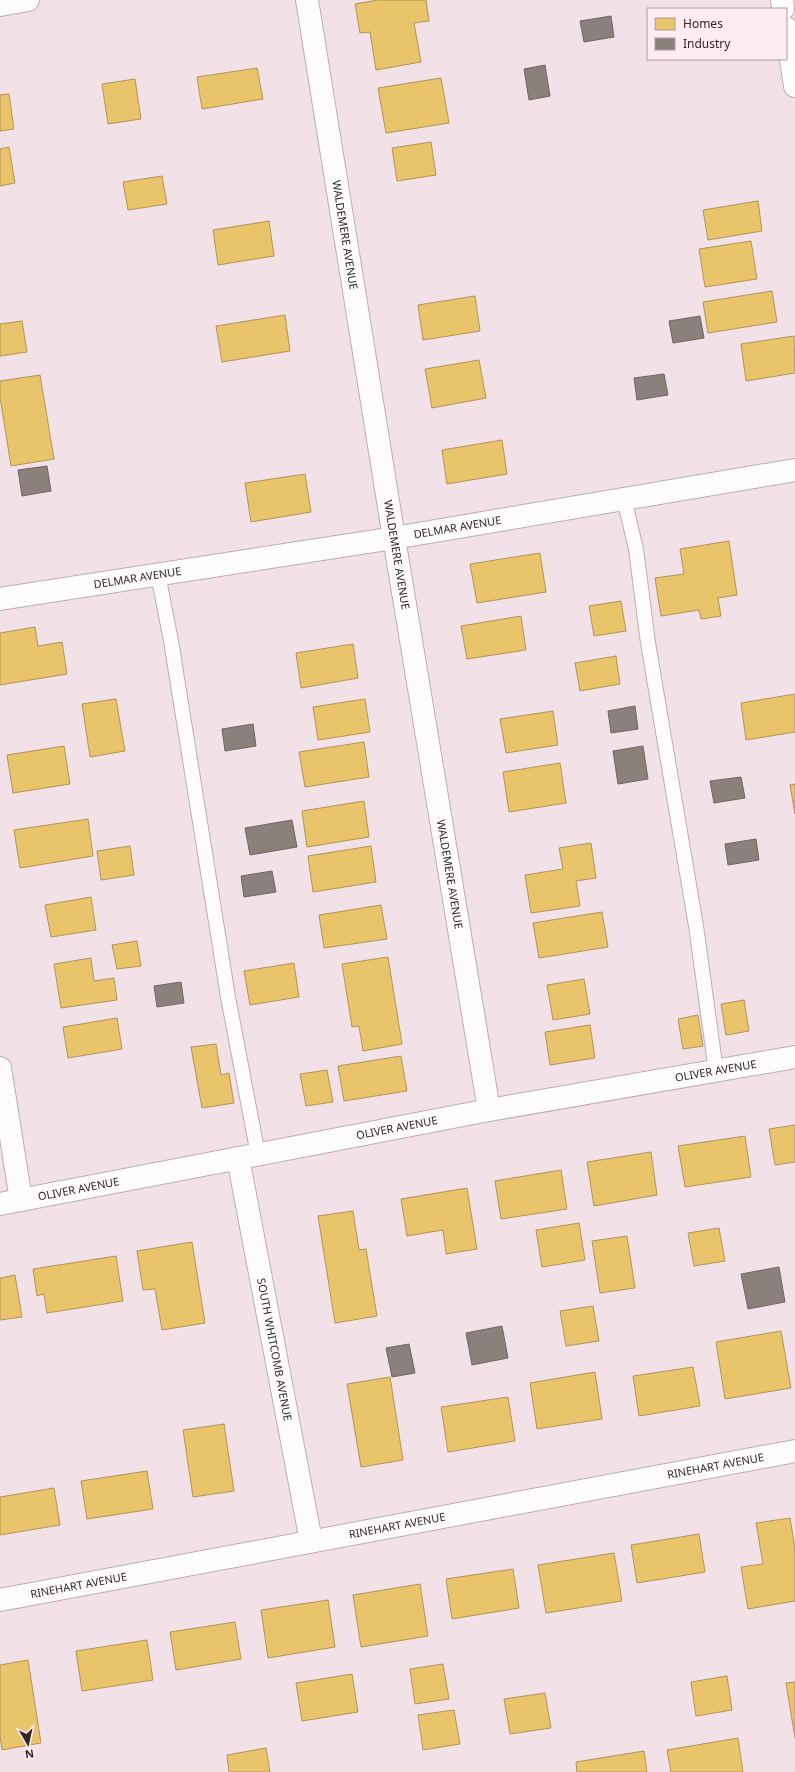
<svg xmlns="http://www.w3.org/2000/svg" width="795" height="1772" font-family="'Noto Sans',sans-serif">
  <style>
    .homes { fill: #e9c46a; stroke: #b29457 }
    .industry { fill: #8a817c; stroke: #6f6563 }
    .lines { fill: none; stroke-linecap: round; stroke-linejoin: round }
    .lane-casing { stroke: #baaeb3; stroke-width: 16 }
    .street-casing { stroke: #baaeb3; stroke-width: 24 }
    .lane { stroke: #fdfbfc; stroke-width: 14 }
    .street { stroke: #fdfbfc; stroke-width: 22 }
    .labels { text-anchor: middle; stroke-width: 4; stroke-linejoin: round; paint-order: stroke }
    .street-label { font-size: 11px; fill: #31252a; stroke: #feecf3 }
  </style>
  <rect width="100%" height="100%" fill="#f2e2e8"/>
  <g class="homes">
    <polygon points="378,0 426,0 429,21 414,23 421,62 376,70 370,32 360,33 355,4"/>
    <polygon points="257,68 263,99 202,109 197,77"/>
    <polygon points="441,78 449,123 386,133 378,88"/>
    <polygon points="135,79 141,119 108,124 102,84"/>
    <polygon points="9,94 14,129 0,131 0,95"/>
    <polygon points="431,142 436,175 397,181 392,148"/>
    <polygon points="9,147 15,183 0,186 0,149"/>
    <polygon points="162,176 167,204 128,210 123,182"/>
    <polygon points="758,201 762,231 708,240 703,210"/>
    <polygon points="269,221 274,256 218,265 213,230"/>
    <polygon points="751,241 757,279 705,287 699,249"/>
    <polygon points="772,291 777,322 708,333 703,302"/>
    <polygon points="475,296 480,331 423,340 418,305"/>
    <polygon points="285,315 290,351 222,362 216,326"/>
    <polygon points="22,321 27,352 0,356 0,324"/>
    <polygon points="794,336 795,373 746,381 741,344"/>
    <polygon points="479,360 486,398 432,408 425,369"/>
    <polygon points="40,375 54,459 11,466 0,397 0,381"/>
    <polygon points="502,440 507,474 447,484 442,450"/>
    <polygon points="305,474 311,512 251,522 245,483"/>
    <polygon points="729,541 737,595 718,598 721,616 701,619 699,610 661,616 655,578 684,574 680,549"/>
    <polygon points="540,553 546,592 477,603 470,564"/>
    <polygon points="621,601 626,631 594,636 589,606"/>
    <polygon points="521,616 526,650 467,659 461,626"/>
    <polygon points="35,627 38,646 62,642 67,674 0,685 0,633"/>
    <polygon points="353,644 358,678 301,688 296,653"/>
    <polygon points="616,656 620,684 580,691 575,663"/>
    <polygon points="795,694 795,732 746,740 741,703"/>
    <polygon points="116,699 125,751 90,757 82,704"/>
    <polygon points="365,699 370,732 318,740 313,707"/>
    <polygon points="553,711 558,745 506,753 500,719"/>
    <polygon points="364,742 369,777 305,787 299,752"/>
    <polygon points="64,746 70,784 13,793 7,755"/>
    <polygon points="560,763 566,803 509,812 503,772"/>
    <polygon points="795,784 795,814 790,785"/>
    <polygon points="364,801 369,837 307,847 302,811"/>
    <polygon points="88,819 93,856 20,868 14,830"/>
    <polygon points="591,843 596,878 576,881 580,906 531,913 525,875 563,869 559,848"/>
    <polygon points="130,846 134,875 101,880 97,851"/>
    <polygon points="371,846 376,882 313,892 308,856"/>
    <polygon points="91,897 96,930 51,937 45,905"/>
    <polygon points="381,905 387,939 324,948 319,915"/>
    <polygon points="602,912 608,947 539,958 533,923"/>
    <polygon points="137,941 141,966 117,969 112,945"/>
    <polygon points="388,957 402,1044 363,1051 359,1026 352,1027 342,964"/>
    <polygon points="91,958 94,981 114,978 117,1000 61,1008 54,964"/>
    <polygon points="294,963 299,997 250,1005 244,971"/>
    <polygon points="584,979 590,1014 553,1020 547,985"/>
    <polygon points="744,1000 749,1031 726,1035 721,1004"/>
    <polygon points="698,1015 703,1046 683,1049 678,1019"/>
    <polygon points="117,1018 122,1049 68,1058 63,1027"/>
    <polygon points="590,1025 595,1058 550,1065 545,1032"/>
    <polygon points="216,1044 221,1075 229,1073 234,1103 202,1108 191,1047"/>
    <polygon points="401,1056 407,1091 344,1101 338,1066"/>
    <polygon points="327,1070 333,1102 306,1106 300,1074"/>
    <polygon points="795,1125 795,1162 775,1165 769,1129"/>
    <polygon points="745,1136 751,1177 685,1187 678,1146"/>
    <polygon points="651,1152 657,1195 594,1206 587,1162"/>
    <polygon points="561,1170 567,1209 501,1219 495,1181"/>
    <polygon points="467,1188 477,1249 446,1254 443,1230 407,1236 401,1199"/>
    <polygon points="353,1211 359,1250 366,1249 377,1316 335,1323 318,1216"/>
    <polygon points="579,1223 585,1260 542,1267 536,1230"/>
    <polygon points="719,1228 725,1261 694,1266 688,1233"/>
    <polygon points="627,1236 635,1288 600,1293 592,1241"/>
    <polygon points="192,1242 205,1323 162,1330 155,1289 143,1290 137,1251"/>
    <polygon points="116,1256 123,1301 47,1313 44,1294 37,1296 33,1269"/>
    <polygon points="15,1275 22,1317 0,1320 0,1278"/>
    <polygon points="593,1306 599,1341 566,1346 560,1311"/>
    <polygon points="781,1331 791,1388 725,1399 716,1342"/>
    <polygon points="693,1367 700,1406 639,1416 633,1376"/>
    <polygon points="595,1372 602,1419 537,1429 530,1383"/>
    <polygon points="390,1377 403,1460 361,1467 347,1384"/>
    <polygon points="508,1397 515,1441 448,1452 441,1407"/>
    <polygon points="224,1424 234,1491 193,1497 183,1430"/>
    <polygon points="147,1471 153,1509 87,1519 81,1481"/>
    <polygon points="54,1488 60,1525 0,1535 0,1497"/>
    <polygon points="790,1518 795,1548 795,1601 748,1609 741,1567 763,1564 756,1523"/>
    <polygon points="699,1534 705,1572 637,1583 631,1545"/>
    <polygon points="614,1553 622,1601 546,1613 538,1565"/>
    <polygon points="513,1569 519,1608 452,1619 446,1579"/>
    <polygon points="420,1584 428,1636 361,1647 353,1595"/>
    <polygon points="328,1600 335,1647 268,1658 261,1610"/>
    <polygon points="235,1622 241,1659 176,1670 170,1632"/>
    <polygon points="147,1640 153,1680 82,1691 76,1651"/>
    <polygon points="28,1660 41,1743 2,1750 0,1736 0,1665"/>
    <polygon points="443,1664 449,1699 415,1704 410,1669"/>
    <polygon points="352,1674 358,1712 302,1721 296,1683"/>
    <polygon points="727,1676 732,1710 696,1716 691,1682"/>
    <polygon points="795,1682 795,1738 786,1683"/>
    <polygon points="545,1693 551,1728 510,1734 504,1699"/>
    <polygon points="454,1710 460,1744 423,1750 418,1715"/>
    <polygon points="738,1738 743,1772 671,1772 667,1750"/>
    <polygon points="266,1748 270,1772 229,1772 227,1755"/>
    <polygon points="644,1751 647,1772 577,1772 576,1762"/>
  </g>
  <g class="industry">
    <polygon points="611,16 614,37 584,42 580,21"/>
    <polygon points="545,65 550,96 529,100 524,69"/>
    <polygon points="700,316 704,338 673,343 669,321"/>
    <polygon points="664,374 668,395 637,400 634,378"/>
    <polygon points="47,466 51,491 22,496 18,470"/>
    <polygon points="635,706 638,729 611,733 608,711"/>
    <polygon points="253,724 256,746 225,751 222,729"/>
    <polygon points="643,746 648,779 618,784 613,751"/>
    <polygon points="741,777 745,798 714,803 710,781"/>
    <polygon points="292,820 297,847 250,855 245,828"/>
    <polygon points="756,839 759,860 728,865 725,844"/>
    <polygon points="272,871 276,892 244,897 241,876"/>
    <polygon points="181,982 184,1003 157,1007 154,986"/>
    <polygon points="779,1267 785,1302 748,1309 741,1274"/>
    <polygon points="502,1326 508,1358 472,1365 466,1333"/>
    <polygon points="409,1344 415,1373 392,1377 386,1348"/>
  </g>
  <g class="lines">
    <g class="lane-casing">
      <g id="lane">
        <polyline points="622,499 627,511 636,549 648,643 696,926 716,1071"/>
        <polyline points="158,574 171,641 228,997 258,1155"/>
      </g>
    </g>
    <g class="street-casing">
      <g id="street">
        <path id="s1" d="M307 0 394 538 489 1110"/>
        <polyline points="782,0 783,9"/>
        <polyline points="0,5 28,0"/>
        <polyline points="786,28 795,86"/>
        <path id="s2" d="M0 599 394 538 795 470"/>
        <polyline points="0,1068 21,1200"/>
        <path id="s3" d="M238 1158 311 1541"/>
        <path id="s4" d="M0 1204 489 1110 795 1057"/>
        <path id="s5" d="M0 1600 795 1451"/>
      </g>
    </g>
    <use href="#lane" class="lane"/>
    <use href="#street" class="street"/>
  </g>
  <g class="labels">
    <g class="street-label">
      <text dy="4" stroke="none"><textPath href="#s1" startOffset="238">WALDEMERE AVENUE</textPath></text>
      <text dy="4" stroke="none"><textPath href="#s2" startOffset="463">DELMAR AVENUE</textPath></text>
      <text dy="4" stroke="none"><textPath href="#s1" startOffset="562">WALDEMERE AVENUE</textPath></text>
      <text dy="4" stroke="none"><textPath href="#s2" startOffset="139">DELMAR AVENUE</textPath></text>
      <text dy="4" stroke="none"><textPath href="#s1" startOffset="886">WALDEMERE AVENUE</textPath></text>
      <text dy="4" stroke="none"><textPath href="#s4" startOffset="728">OLIVER AVENUE</textPath></text>
      <text dy="4" stroke="none"><textPath href="#s4" startOffset="404">OLIVER AVENUE</textPath></text>
      <text dy="4" stroke="none"><textPath href="#s4" startOffset="80">OLIVER AVENUE</textPath></text>
      <text dy="4" stroke="none"><textPath href="#s3" startOffset="195">SOUTH WHITCOMB AVENUE</textPath></text>
      <text dy="4" stroke="none"><textPath href="#s5" startOffset="728">RINEHART AVENUE</textPath></text>
      <text dy="4" stroke="none"><textPath href="#s5" startOffset="404">RINEHART AVENUE</textPath></text>
      <text dy="4" stroke="none"><textPath href="#s5" startOffset="80">RINEHART AVENUE</textPath></text>
    </g>
  </g>
  <rect x="647" y="8" width="140" height="52" fill="#feecf3" stroke="#ac9ca3"/>
  <rect x="655" y="18" width="20" height="12" fill="#e9c46a" stroke="#ac9ca3"/>
  <text x="683" y="28" font-size="12" fill="#31252a">Homes</text>
  <rect x="655" y="38" width="20" height="12" fill="#8a817c" stroke="#ac9ca3"/>
  <text x="683" y="48" font-size="12" fill="#31252a">Industry</text>
  <g transform="translate(28 1744) rotate(171)" stroke="#feecf3" stroke-width="3" paint-order="stroke">
  <path d="M0-3L7 15L0 10L-7 15Z" fill="#31252a"/>
  <text y="-6" font-size="11" font-weight="bold" text-anchor="middle" fill="#31252a">N</text>
  </g>
</svg>
